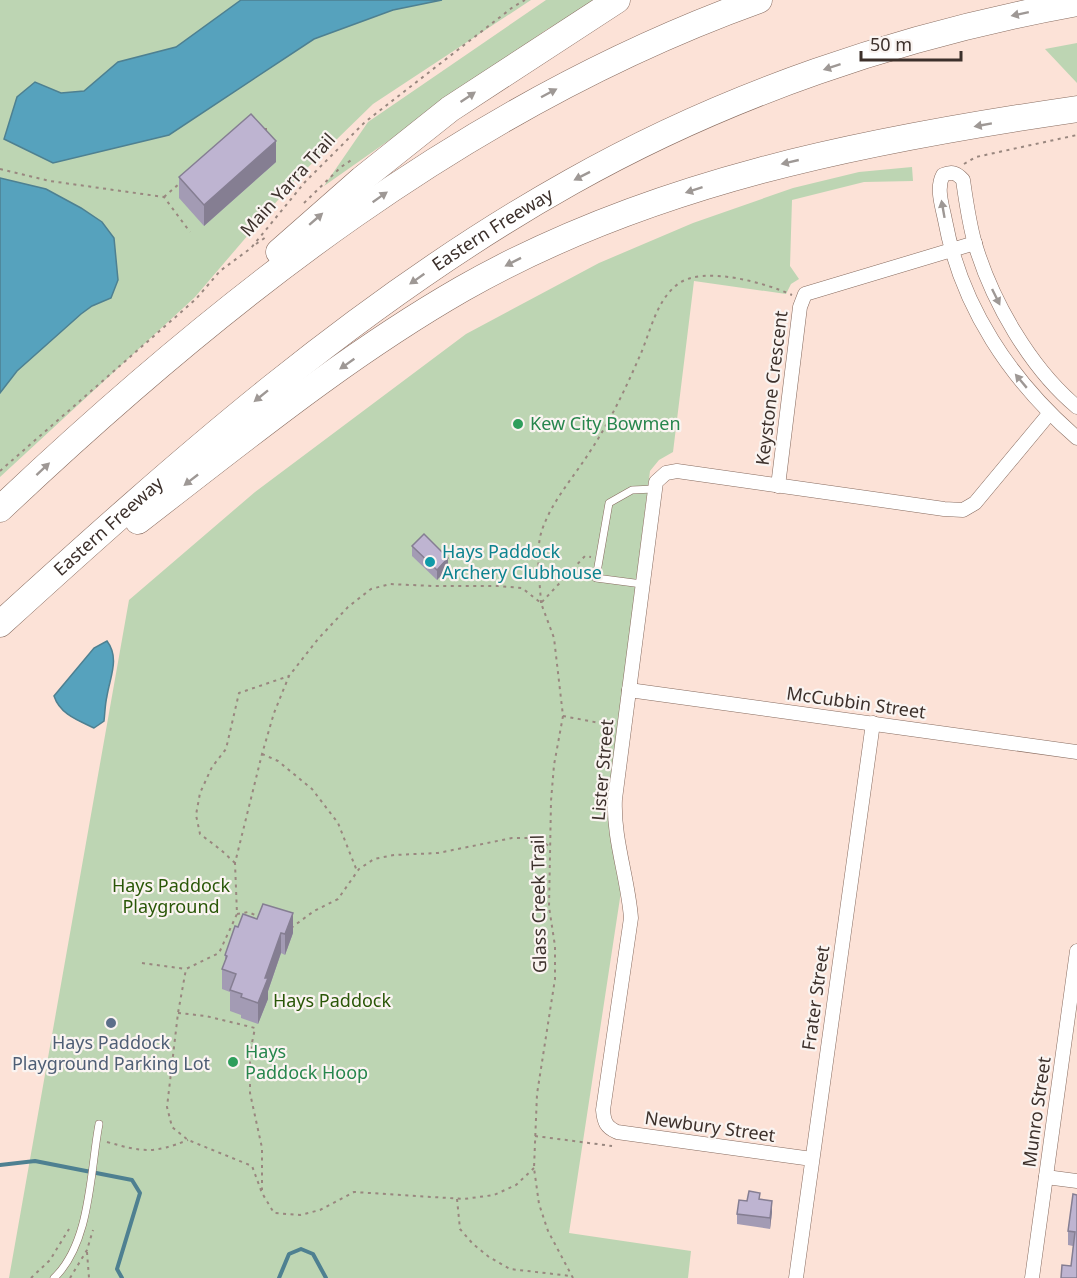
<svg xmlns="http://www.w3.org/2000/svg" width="1077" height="1278" font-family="'Noto Sans',sans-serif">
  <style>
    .green { fill: #bdd5b3 }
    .water { fill: #56a2bd; stroke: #4e8091; stroke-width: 1.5 }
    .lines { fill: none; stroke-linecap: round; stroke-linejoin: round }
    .stream { stroke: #4e8091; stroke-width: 4 }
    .lane-casing { stroke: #876b5f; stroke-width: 8 }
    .street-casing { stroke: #876b5f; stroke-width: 15 }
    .highway-casing { stroke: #876b5f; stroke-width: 27 }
    .path { stroke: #99877f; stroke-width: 2; stroke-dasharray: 3 4.5; stroke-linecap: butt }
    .lane { stroke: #fff; stroke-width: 7 }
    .street { stroke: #fff; stroke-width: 14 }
    .highway { stroke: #fff; stroke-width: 26 }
    .wall { fill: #a39bb4 }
    .shaded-wall { fill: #857e92 }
    .building { fill: #beb4d1; stroke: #857e92; stroke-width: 1.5 }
    .oneway { fill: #9e9895 }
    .leisure-dot { fill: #2e9e5b; stroke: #faf4f1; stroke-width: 2 }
    .culture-dot { fill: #0f9aa8; stroke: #faf4f1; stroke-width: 2 }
    .service-dot { fill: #5c6f8a; stroke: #faf4f1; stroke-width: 2 }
    .labels { text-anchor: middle; stroke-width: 4.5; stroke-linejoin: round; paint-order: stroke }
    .street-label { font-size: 18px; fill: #3c302b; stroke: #faf4f1 }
    .leisure-label { font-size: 18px; fill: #27864d; stroke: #faf4f1; text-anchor: start }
    .culture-label { font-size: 18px; fill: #0d838f; stroke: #faf4f1; text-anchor: start }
    .park-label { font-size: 18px; fill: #2a5708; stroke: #faf4f1 }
    .service-label { font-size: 18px; fill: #4e5e75; stroke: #faf4f1 }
  </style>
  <rect width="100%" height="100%" fill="#fce2d7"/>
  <g class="green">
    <polygon points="0,0 531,0 373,104 296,179 195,297 0,477"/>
    <polygon points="546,0 598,0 546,30 324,186 368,122"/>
    <polygon points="1077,43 1077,83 1045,49"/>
    <polygon points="912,167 913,181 864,182 792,200 790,266 799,279 791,284 786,294 694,281 673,452 659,460 650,471 607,814 622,885 569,1233 691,1251 688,1278 9,1278 129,600 255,492 466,334 599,263 693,223 793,188 859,172"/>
  </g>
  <g class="water">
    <polygon points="241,0 442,0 393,10 314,39 169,135 53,163 4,139 17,97 35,82 61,93 84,91 118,62 176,47"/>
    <polygon points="0,178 46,189 81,208 102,222 114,238 118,280 111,298 92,306 81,314 17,371 0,393"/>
    <path d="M107 641C120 658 110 677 107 696 105 704 105 713 104 721L94 728C77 720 60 714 54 696L94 648Z"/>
  </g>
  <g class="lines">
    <g class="stream">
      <polyline points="0,1165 35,1161 132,1180 140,1193 117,1269 122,1278"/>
      <polyline points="279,1278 289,1254 301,1249 313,1254 326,1278"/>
    </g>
    <g class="lane-casing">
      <g id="lane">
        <polyline points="642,584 596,578 609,503 632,490 654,489"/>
        <path d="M54 1278C91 1243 90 1171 99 1124"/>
      </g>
    </g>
    <g class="street-casing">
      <g id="street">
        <path d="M1077 407C1030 368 992 301 975 244 969 223 966 201 963 180 957 173 952 171 943 175 936 188 942 205 945 220 961 307 1011 381 1077 438"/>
        <polyline points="778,486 800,307 805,294 975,243"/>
        <polyline points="629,690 1077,752"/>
        <path d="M812 1159 617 1132C606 1127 604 1122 603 1110L631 918C628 878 613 839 615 799L656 482 666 473 677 471 944 509 963 510 975 503 1049 414"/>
        <polyline points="1046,1177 1077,1181"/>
        <polyline points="796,1278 873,723"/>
        <polyline points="1032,1278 1077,951"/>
      </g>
    </g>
    <g class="highway-casing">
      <g id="highway">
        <polyline points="279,252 362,179 450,109 617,0"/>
        <path d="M0 509C222 299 469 104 759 0"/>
        <path d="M138 521C243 440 347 355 462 289 650 182 865 140 1077 109"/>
        <path id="s1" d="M0 624C178 462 360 300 571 182 727 94 901 35 1077 3"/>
      </g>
    </g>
    <g class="path">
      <polyline points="264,129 271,129"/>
      <polyline points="964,164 976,157 1077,135"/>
      <polyline points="0,169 50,181 164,197 190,232"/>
      <polyline points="164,197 180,183"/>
      <polyline points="304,203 341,167 353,159"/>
      <polyline points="256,244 266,237"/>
      <polyline points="0,471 196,299 220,271 251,248 305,182 365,122 513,7 525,0"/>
      <path d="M541 603C540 582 535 550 542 530 552 501 573 478 589 453 609 423 624 392 638 360 650 335 655 301 678 284 703 265 766 283 792 295"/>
      <polyline points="563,716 610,725"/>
      <polyline points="262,754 278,761 312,789 338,823 357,871"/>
      <polyline points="235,863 221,850 200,834 196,815 200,793 212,767 226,749 239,693 289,676"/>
      <polyline points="237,914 248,912 260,917"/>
      <polyline points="291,928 314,911 338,899 359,869 374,859 394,855 438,853 512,838 530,838 542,841 550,847"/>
      <polyline points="142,963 186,969"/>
      <polyline points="178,1013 206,1016 255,1028 250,1053 250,1093 262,1148 262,1190"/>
      <polyline points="535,1136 612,1146"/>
      <path d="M107 1142C143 1152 153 1154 188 1140"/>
      <polyline points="534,1168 516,1185 494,1195 464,1199 354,1192 320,1210 300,1215 274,1213 262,1193 252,1166 188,1140 172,1127 167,1107 178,1013 186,969 219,953 237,914 235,863 262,754 274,713 289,676 318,639 348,607 371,589 390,584 432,586 498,586 522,588 541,603"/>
      <polyline points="457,1199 460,1229 473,1244 489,1257 510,1269 571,1276"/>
      <polyline points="87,1252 89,1278"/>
      <polyline points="31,1278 50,1260 69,1229"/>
      <polyline points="70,1278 87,1250 93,1230"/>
      <polyline points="573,1278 548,1231 539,1204 534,1168 537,1094 555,979 555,946 549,907 551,801 554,765 563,716 554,638 541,603 585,556 591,557"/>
    </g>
    <use href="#lane" class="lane"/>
    <use href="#street" class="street"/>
    <use href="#highway" class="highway"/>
  </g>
  <g class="wall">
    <polygon points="276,162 204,226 179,198 179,177"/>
    <polygon points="412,546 448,568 437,580 412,556"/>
    <polygon points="238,927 293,933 285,955 281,953 268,991 268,999 258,1024 241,1018 241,1015 230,1011 230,992 222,989 222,969 225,962 225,955"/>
    <polygon points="1073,1194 1077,1278 1071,1266 1073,1246 1068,1245 1068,1231"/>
    <polygon points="760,1200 772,1212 770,1229 737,1224 737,1214 747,1201"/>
  </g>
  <g class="shaded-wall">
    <polygon points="276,141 276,162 204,226 204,205"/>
    <polygon points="448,558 448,568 437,580 437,570"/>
    <polygon points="293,913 293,933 285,955 285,934"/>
    <polygon points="281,933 281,953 268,991 268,999 258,1024 258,1003 265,978"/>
    <polygon points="772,1201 772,1212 770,1229 770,1218"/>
  </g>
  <g class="building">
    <polygon points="251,114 276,141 204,205 179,177"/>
    <polygon points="424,534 448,558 437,570 412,546"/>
    <polygon points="263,904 293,913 285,934 281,933 265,978 268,978 258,1003 241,997 242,994 230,990 236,974 222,969 227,956 225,955 235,926 238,927 243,914 257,919"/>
    <polygon points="749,1191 760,1193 759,1199 772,1201 770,1218 737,1214 739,1200 747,1201"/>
    <polygon points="1073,1194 1077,1195 1077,1278 1061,1278 1062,1265 1071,1266 1075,1232 1068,1231"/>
  </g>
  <defs><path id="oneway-solid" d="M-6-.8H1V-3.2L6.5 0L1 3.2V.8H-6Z" transform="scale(1.5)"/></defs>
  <g class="oneway">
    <use href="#oneway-solid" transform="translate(1020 14) rotate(168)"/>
    <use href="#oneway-solid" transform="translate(832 67) rotate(162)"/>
    <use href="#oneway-solid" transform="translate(549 93) rotate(-28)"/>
    <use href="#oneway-solid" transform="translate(468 97) rotate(-34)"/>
    <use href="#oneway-solid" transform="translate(983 125) rotate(170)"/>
    <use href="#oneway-solid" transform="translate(790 162) rotate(167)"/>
    <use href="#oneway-solid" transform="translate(582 176) rotate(153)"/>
    <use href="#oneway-solid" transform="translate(694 190) rotate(162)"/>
    <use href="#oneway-solid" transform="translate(380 197) rotate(-35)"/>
    <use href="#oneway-solid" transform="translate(943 209) rotate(-100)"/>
    <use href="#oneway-solid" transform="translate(316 219) rotate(-41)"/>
    <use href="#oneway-solid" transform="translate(513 262) rotate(153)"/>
    <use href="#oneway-solid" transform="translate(417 279) rotate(145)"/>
    <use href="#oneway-solid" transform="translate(996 297) rotate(64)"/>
    <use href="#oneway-solid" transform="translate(347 364) rotate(145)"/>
    <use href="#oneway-solid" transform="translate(1021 381) rotate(-130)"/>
    <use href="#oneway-solid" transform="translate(261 396) rotate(141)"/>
    <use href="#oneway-solid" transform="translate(43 469) rotate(-43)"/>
    <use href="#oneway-solid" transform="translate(191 480) rotate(142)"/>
  </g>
  <g class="leisure-dot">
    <circle cx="518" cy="424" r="6"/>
    <circle cx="233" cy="1062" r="6"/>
  </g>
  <circle class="culture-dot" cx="430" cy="562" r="6"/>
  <circle class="service-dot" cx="111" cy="1023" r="6"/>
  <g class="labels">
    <g class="street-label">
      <text transform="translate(288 185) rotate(-48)" y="6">Main Yarra Trail</text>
      <text dy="6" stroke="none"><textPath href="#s1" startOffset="632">Eastern Freeway</textPath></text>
      <text transform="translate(772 388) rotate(-83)" y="6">Keystone Crescent</text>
      <text dy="6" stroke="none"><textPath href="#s1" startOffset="146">Eastern Freeway</textPath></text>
      <text transform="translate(856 703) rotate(8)" y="6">McCubbin Street</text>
      <text transform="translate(603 770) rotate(-85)" y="6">Lister Street</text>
      <text transform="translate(539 904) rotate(-91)" y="6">Glass Creek Trail</text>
      <text transform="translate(816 998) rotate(-82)" y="6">Frater Street</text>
      <text transform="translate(1037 1112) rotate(-82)" y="6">Munro Street</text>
      <text transform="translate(710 1127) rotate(8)" y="6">Newbury Street</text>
    </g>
    <g class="leisure-label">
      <text x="530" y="430">Kew City Bowmen</text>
      <text x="245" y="1058">Hays<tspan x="245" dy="21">Paddock Hoop</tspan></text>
    </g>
    <g class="culture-label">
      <text x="442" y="558">Hays Paddock<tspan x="442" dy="21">Archery Clubhouse</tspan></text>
    </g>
    <g class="park-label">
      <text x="171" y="892">Hays Paddock<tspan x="171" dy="21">Playground</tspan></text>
      <text x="332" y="1007">Hays Paddock</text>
    </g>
    <g class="service-label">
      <text x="111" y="1049">Hays Paddock<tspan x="111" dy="21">Playground Parking Lot</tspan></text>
    </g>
  </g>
  <path d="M861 51v9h100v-9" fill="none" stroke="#3c302b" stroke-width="3"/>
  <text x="870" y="51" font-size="18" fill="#3c302b" stroke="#faf4f1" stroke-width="4.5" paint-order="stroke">50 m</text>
</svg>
